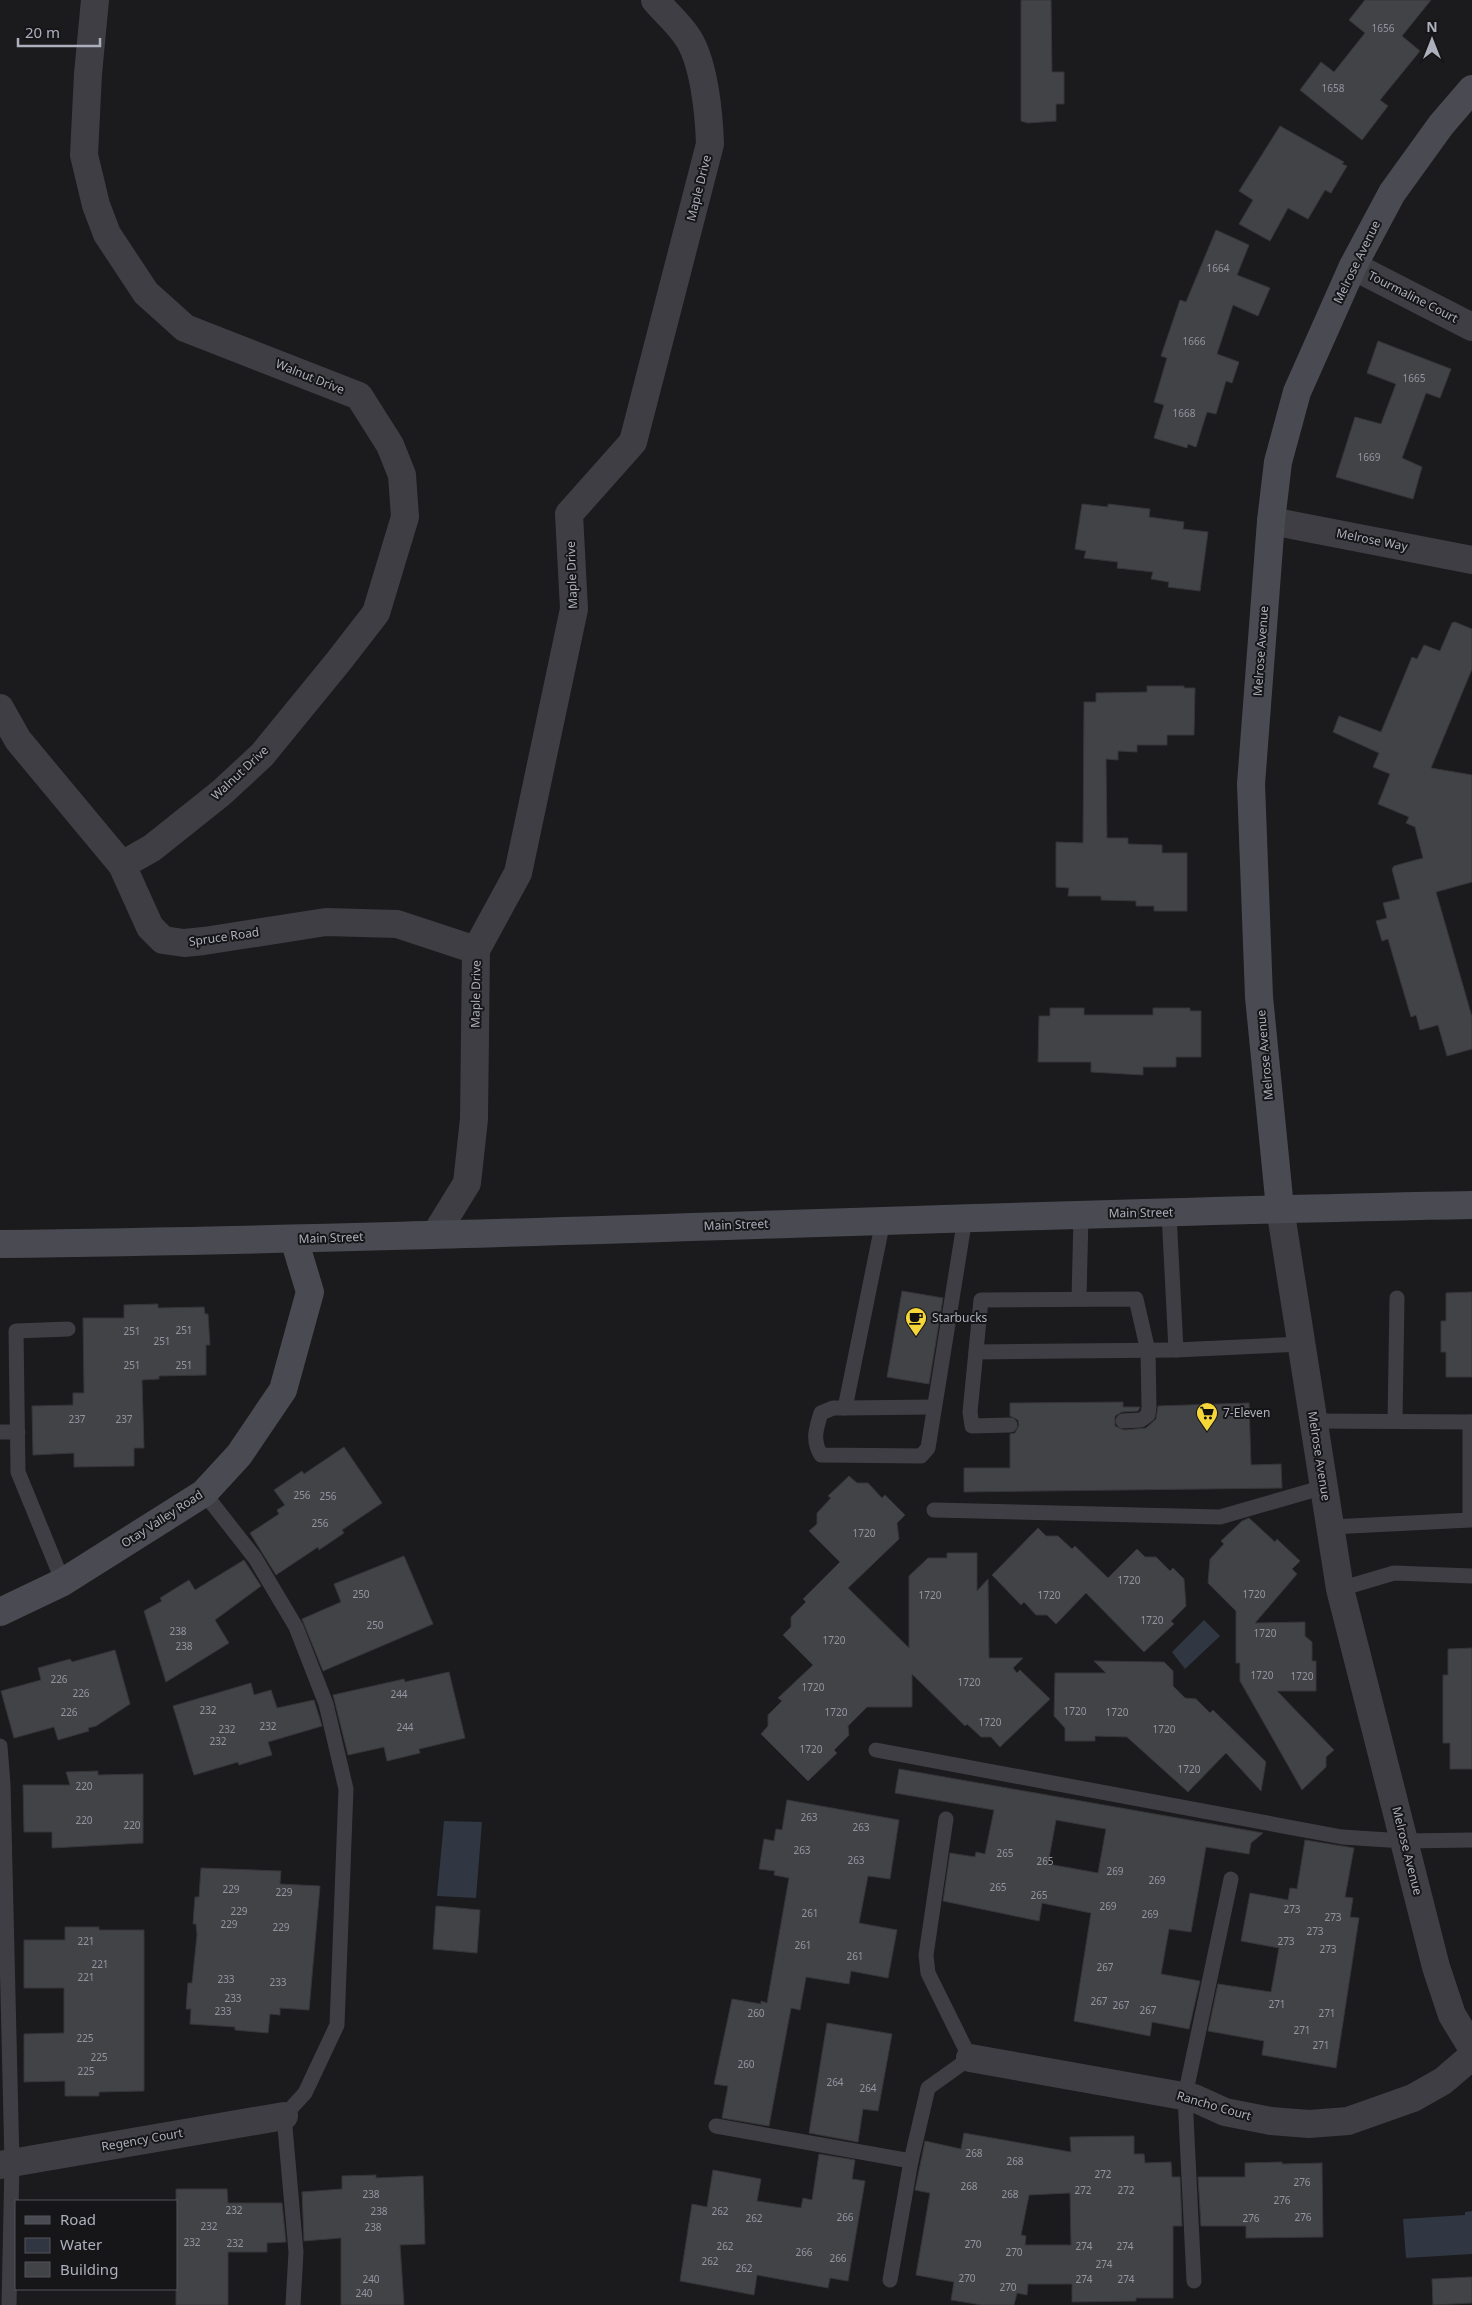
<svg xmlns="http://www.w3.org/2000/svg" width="1472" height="2305" font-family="'Noto Sans',sans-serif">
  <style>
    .water { fill: #303742 }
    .building { fill: #424347; stroke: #363539; fill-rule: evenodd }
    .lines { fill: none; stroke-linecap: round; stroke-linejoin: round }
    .lane { stroke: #3e3e44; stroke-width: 15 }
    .street { stroke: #3e3e44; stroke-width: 28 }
    .secondary { stroke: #4a4a52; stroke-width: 28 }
    .labels { text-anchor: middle; stroke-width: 4; stroke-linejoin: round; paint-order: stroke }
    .number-label { font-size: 10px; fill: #9294a0 }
    .street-label { font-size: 12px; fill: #adafbd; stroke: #161618 }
    .poi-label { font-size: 12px; fill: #adafbd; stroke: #161618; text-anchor: start }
  </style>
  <rect width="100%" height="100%" fill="#1b1b1d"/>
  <g class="water">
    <polygon points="1204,1620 1220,1636 1185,1669 1172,1652"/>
    <polygon points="444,1821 482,1822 476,1898 437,1896"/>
    <polygon points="1472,2211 1472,2254 1406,2258 1403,2219 1465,2215 1465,2212"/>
  </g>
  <g class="building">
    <polygon points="1021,0 1051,0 1052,72 1064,72 1064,104 1056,104 1056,121 1028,123 1021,121"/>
    <polygon points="1365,0 1431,0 1402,36 1420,51 1380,100 1388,106 1362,140 1300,90 1321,62 1334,72 1365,33 1349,20"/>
    <polygon points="1280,126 1344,162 1342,164 1347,166 1331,193 1325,190 1308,219 1288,208 1270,241 1239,224 1253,200 1239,191"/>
    <polygon points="1216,230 1249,245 1237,275 1270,288 1258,316 1233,305 1217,354 1239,362 1232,383 1226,381 1216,414 1207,412 1196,447 1188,444 1187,448 1154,438 1164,405 1154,402 1167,358 1161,356 1180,300 1186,302"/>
    <polygon points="1378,341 1451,369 1440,398 1426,393 1402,458 1422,467 1413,499 1336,477 1355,417 1381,424 1396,384 1367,373"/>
    <polygon points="1082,504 1108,507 1108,504 1150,509 1149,517 1184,522 1183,529 1208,532 1200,591 1168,587 1169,582 1151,579 1153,572 1117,568 1118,562 1084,558 1086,551 1075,549"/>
    <polygon points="1455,622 1472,629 1472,669 1431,768 1472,775 1472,882 1436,892 1472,1017 1472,1049 1447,1056 1438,1025 1420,1030 1416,1015 1411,1017 1388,939 1382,941 1376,921 1387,918 1383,903 1400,899 1392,869 1394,866 1423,858 1415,827 1406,823 1409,817 1378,804 1390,774 1373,767 1379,753 1333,732 1339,716 1381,732 1412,657 1417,659 1424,645 1440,651 1452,623"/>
    <polygon points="1147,686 1184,686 1184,688 1195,688 1194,735 1167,735 1167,745 1137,745 1137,752 1118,751 1118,760 1106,759 1107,838 1128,838 1128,844 1162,845 1162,853 1187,853 1187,911 1154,911 1154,906 1136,906 1136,901 1101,900 1101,896 1068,896 1069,888 1056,887 1056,842 1083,843 1084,702 1096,702 1096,693 1147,692"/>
    <polygon points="1050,1008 1084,1008 1084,1015 1153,1015 1153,1008 1190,1008 1190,1011 1201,1011 1201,1057 1176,1057 1176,1067 1143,1067 1143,1075 1091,1072 1091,1062 1038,1062 1039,1016 1050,1016"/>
    <polygon points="902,1291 943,1298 929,1384 887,1377"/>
    <polygon points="1472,1292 1472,1377 1446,1377 1446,1352 1441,1352 1441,1321 1446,1321 1446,1293"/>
    <polygon points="158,1304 158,1308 204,1307 205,1314 208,1314 210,1345 206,1345 206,1375 159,1376 159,1379 142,1380 144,1448 134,1448 134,1466 74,1467 74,1453 33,1455 32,1406 73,1405 73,1393 84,1393 83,1318 124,1318 124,1305"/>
    <polygon points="1123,1402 1123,1407 1140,1407 1138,1411 1122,1412 1115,1416 1115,1426 1124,1430 1146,1428 1156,1419 1158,1406 1249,1403 1251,1465 1281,1464 1282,1488 964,1492 964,1468 1010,1468 1010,1434 1015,1433 1019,1425 1018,1420 1010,1416 1010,1403"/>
    <polygon points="344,1447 382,1503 342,1530 344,1533 319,1550 318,1547 276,1575 250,1533 279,1514 277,1510 285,1505 274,1490 302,1471 304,1474"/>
    <polygon points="849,1476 857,1483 868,1483 882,1498 885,1495 905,1515 897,1523 899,1539 848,1588 909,1648 909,1576 928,1558 947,1558 947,1553 977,1553 977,1591 988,1579 989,1658 1023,1658 1013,1668 1017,1673 1020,1670 1050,1699 1000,1747 991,1737 981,1737 967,1724 965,1726 912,1674 912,1707 867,1707 848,1726 849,1735 834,1750 837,1753 808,1781 761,1734 768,1726 768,1715 782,1701 778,1698 813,1665 783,1635 791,1627 791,1617 806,1602 803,1599 840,1562 809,1531 817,1524 817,1513 831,1498 828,1496"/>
    <polygon points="1249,1518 1275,1542 1277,1539 1300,1561 1292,1569 1297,1574 1255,1623 1305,1622 1305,1636 1312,1642 1312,1661 1316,1661 1316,1691 1277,1691 1334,1750 1326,1757 1326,1767 1302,1790 1240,1681 1240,1663 1236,1663 1236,1611 1208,1583 1210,1559 1224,1544 1221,1541 1242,1521"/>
    <polygon points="1038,1528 1046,1536 1058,1536 1072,1549 1075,1546 1108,1578 1137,1549 1145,1557 1156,1557 1170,1571 1173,1568 1184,1579 1186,1606 1171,1621 1174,1624 1144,1652 1086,1593 1056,1624 1047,1615 1036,1615 1024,1602 1021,1605 992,1575"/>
    <polygon points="404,1556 433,1624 323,1671 302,1619 341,1602 334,1584"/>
    <polygon points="244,1560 261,1586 215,1620 229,1643 166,1682 144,1611 162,1601 160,1598 189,1580 195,1590"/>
    <polygon points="1472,1648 1472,1769 1450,1769 1450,1743 1443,1743 1443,1675 1448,1675 1448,1649"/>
    <polygon points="115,1650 130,1704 96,1726 88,1728 89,1731 58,1740 54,1727 14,1738 1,1691 41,1680 38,1668 70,1659 72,1662"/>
    <polygon points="1094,1661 1164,1662 1173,1671 1173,1686 1185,1698 1196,1699 1210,1713 1213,1710 1266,1762 1261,1791 1226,1753 1188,1792 1127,1737 1095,1736 1095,1741 1065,1741 1065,1728 1054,1716 1055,1673 1106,1673"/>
    <polygon points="449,1672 465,1738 419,1749 420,1753 387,1761 384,1747 348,1755 333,1695 404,1679 405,1682"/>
    <polygon points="251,1683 254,1695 271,1690 277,1708 314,1700 322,1726 268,1742 272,1755 239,1765 238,1762 194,1775 173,1706"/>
    <path d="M899 1769 1263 1833 1251 1843 1249 1854 1206 1847 1191 1932 1169 1929 1161 1974 1200 1981 1189 2029 1152 2022 1150 2036 1074 2021 1091 1913 1042 1903 1039 1921 943 1901 950 1853 975 1857 976 1852 985 1854 994 1810 895 1793ZM1056 1820 1106 1829 1098 1873 1048 1864Z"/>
    <polygon points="98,1771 98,1775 143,1774 143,1843 52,1848 52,1832 24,1832 23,1785 70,1785 66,1772"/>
    <polygon points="787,1800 899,1820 890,1879 868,1876 859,1923 897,1930 888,1978 851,1971 849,1984 806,1977 800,2010 791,2008 769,2126 722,2118 728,2086 714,2084 732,1999 761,2004 761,2001 767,2003 789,1878 774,1875 775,1871 759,1869 764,1839 774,1841 776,1829 782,1830"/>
    <polygon points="1305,1840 1354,1848 1345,1897 1353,1898 1350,1917 1359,1918 1336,2068 1262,2055 1264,2041 1208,2031 1218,1984 1271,1992 1279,1948 1241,1941 1250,1893 1288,1900 1290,1888 1297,1889"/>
    <polygon points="201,1868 281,1871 280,1884 320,1886 309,2010 280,2008 280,2015 270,2014 268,2033 235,2030 235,2027 190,2024 191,2009 186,2009 188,1983 192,1983 197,1935 196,1924 193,1924 195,1897 199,1897"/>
    <polygon points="436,1906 480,1910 477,1953 433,1949"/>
    <polygon points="65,1927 99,1927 99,1930 144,1930 144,2091 99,2092 99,2096 65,2096 65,2081 24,2082 24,2034 64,2033 64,1988 24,1988 24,1940 65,1940"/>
    <polygon points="827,2023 892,2034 878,2111 863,2109 858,2142 809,2133"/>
    <path d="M964 2133 1071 2152 1070 2137 1134 2136V2154H1144L1145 2163 1171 2162 1172 2177H1180L1182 2226H1173V2298H1136V2301L1072 2302V2284H1028L1027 2295 1017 2293 1014 2305H982L951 2300 954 2282 916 2275 930 2193 915 2190 925 2141 961 2149ZM1070 2193 1071 2245H1025L1026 2236 1021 2235 1029 2195Z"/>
    <polygon points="819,2154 855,2160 852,2179 865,2181 848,2281 830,2278 828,2288 757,2275 754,2295 680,2281 692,2204 707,2207 713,2170 761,2179 757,2201 801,2208 803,2198 812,2200"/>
    <polygon points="1282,2162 1282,2164 1322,2163 1323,2237 1246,2238 1246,2226 1201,2226 1198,2177 1245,2177 1245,2163"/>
    <polygon points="376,2175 376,2178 423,2176 425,2244 400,2245 404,2305 341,2305 341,2238 304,2241 302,2192 342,2189 342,2176"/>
    <polygon points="176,2189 227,2189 228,2203 282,2203 286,2242 267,2243 267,2252 228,2252 228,2305 176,2305"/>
    <polygon points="1472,2277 1472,2303 1433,2305 1432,2279"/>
  </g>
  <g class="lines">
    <g class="lane">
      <polyline points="1169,1213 1176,1350 1301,1344"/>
      <polyline points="883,1221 845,1408 934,1407"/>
      <polyline points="1079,1299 1081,1215"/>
      <polyline points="976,1352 1176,1350"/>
      <path d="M845 1408H833L821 1413C816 1429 812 1440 821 1455L921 1456 928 1448 965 1218"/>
      <polyline points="1314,1421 1472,1422"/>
      <polyline points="1395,1421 1397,1298"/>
      <polyline points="1010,1425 972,1426 970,1412 981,1300 1136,1299 1148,1351 1149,1407 1148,1415 1141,1420 1123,1421"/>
      <polyline points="0,1432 18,1432"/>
      <polyline points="204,1493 255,1558 296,1627 326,1704 346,1789 337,2025 305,2093 284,2116 296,2252 293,2305"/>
      <polyline points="934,1510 1220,1517 1324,1487"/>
      <polyline points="1331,1527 1470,1520 1470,1422"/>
      <polyline points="63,1582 18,1472 16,1331 68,1329"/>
      <polyline points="1340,1589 1394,1573 1472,1576"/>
      <polyline points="0,1746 3,1784 12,2163 9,2305"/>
      <polyline points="876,1750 1342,1837 1404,1841 1472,1840"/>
      <polyline points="716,2126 911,2161"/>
      <polyline points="890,2280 911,2161 928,2088 970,2058 928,1973 926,1955 946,1819"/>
      <polyline points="1194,2281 1185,2096 1231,1879"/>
    </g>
    <g class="street">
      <polyline points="95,0 88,74 84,155 96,205 107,234 146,293 185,328 359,396 390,445 402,475 405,517 376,613 338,662 262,755 221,793 152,848 122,865"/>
      <polyline points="1353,266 1472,327"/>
      <polyline points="1271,521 1472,560"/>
      <polyline points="0,708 18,740 122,865 150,927 163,940 184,943 204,941 326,922 397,924 476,950"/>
      <polyline points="1280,1208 1340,1589 1436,1967 1452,2015 1472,2048"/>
      <path d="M435 1235 467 1183 474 1119 476 950 518 873 574 609 569 514 633 442 710 144C709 114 704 59 686 35 677 22 665 12 655 0"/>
      <polyline points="970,2058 1194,2098 1225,2112 1271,2121 1309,2124 1348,2121 1413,2098 1443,2081 1472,2056"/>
      <polyline points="0,2165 284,2116"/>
    </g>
    <g class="secondary">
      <polyline points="1280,1208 1259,997 1251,784 1271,521 1278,462 1297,392 1353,266 1392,193 1441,125 1472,89"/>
      <path d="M0 1244C491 1238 981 1214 1472 1205"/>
      <polyline points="0,1612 63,1582 204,1493 239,1455 283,1390 310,1292 294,1239"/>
    </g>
  </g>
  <defs>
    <g id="cafe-pin" transform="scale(1.125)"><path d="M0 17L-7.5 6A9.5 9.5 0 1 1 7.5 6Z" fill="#f5d73a" stroke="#161618"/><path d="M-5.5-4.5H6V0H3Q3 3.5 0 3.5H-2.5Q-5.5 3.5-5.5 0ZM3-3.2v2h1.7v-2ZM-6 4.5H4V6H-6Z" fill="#111"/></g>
    <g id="supermarket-pin" transform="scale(1.125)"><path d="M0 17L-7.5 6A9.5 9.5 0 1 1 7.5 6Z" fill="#f5d73a" stroke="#161618"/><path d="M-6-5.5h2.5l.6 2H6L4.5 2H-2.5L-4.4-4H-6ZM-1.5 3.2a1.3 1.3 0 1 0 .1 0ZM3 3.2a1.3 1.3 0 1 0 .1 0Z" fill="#111"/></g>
  </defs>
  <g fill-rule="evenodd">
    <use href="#cafe-pin" x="916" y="1318"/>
    <use href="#supermarket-pin" x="1207" y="1413"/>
  </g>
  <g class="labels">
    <g class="number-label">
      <text x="1383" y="32">1656</text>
      <text x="1333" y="92">1658</text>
      <text x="1218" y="272">1664</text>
      <text x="1194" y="345">1666</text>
      <text x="1414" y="382">1665</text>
      <text x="1184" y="417">1668</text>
      <text x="1369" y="461">1669</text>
      <text x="184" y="1334">251</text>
      <text x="132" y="1335">251</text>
      <text x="162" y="1345">251</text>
      <text x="132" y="1369">251</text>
      <text x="184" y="1369">251</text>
      <text x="77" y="1423">237</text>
      <text x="124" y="1423">237</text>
      <text x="302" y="1499">256</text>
      <text x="328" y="1500">256</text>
      <text x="320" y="1527">256</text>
      <text x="864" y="1537">1720</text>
      <text x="1129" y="1584">1720</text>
      <text x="361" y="1598">250</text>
      <text x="1254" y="1598">1720</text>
      <text x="930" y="1599">1720</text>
      <text x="1049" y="1599">1720</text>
      <text x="1152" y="1624">1720</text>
      <text x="375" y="1629">250</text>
      <text x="178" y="1635">238</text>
      <text x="1265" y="1637">1720</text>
      <text x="834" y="1644">1720</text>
      <text x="184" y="1650">238</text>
      <text x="1262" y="1679">1720</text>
      <text x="1302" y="1680">1720</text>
      <text x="59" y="1683">226</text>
      <text x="969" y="1686">1720</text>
      <text x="813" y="1691">1720</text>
      <text x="81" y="1697">226</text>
      <text x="399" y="1698">244</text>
      <text x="208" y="1714">232</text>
      <text x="1075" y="1715">1720</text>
      <text x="69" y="1716">226</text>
      <text x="836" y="1716">1720</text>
      <text x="1117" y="1716">1720</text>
      <text x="990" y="1726">1720</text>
      <text x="268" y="1730">232</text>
      <text x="405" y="1731">244</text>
      <text x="227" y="1733">232</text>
      <text x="1164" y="1733">1720</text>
      <text x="218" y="1745">232</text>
      <text x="811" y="1753">1720</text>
      <text x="1189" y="1773">1720</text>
      <text x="84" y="1790">220</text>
      <text x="809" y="1821">263</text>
      <text x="84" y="1824">220</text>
      <text x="132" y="1829">220</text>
      <text x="861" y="1831">263</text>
      <text x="802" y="1854">263</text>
      <text x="1005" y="1857">265</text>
      <text x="856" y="1864">263</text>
      <text x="1045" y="1865">265</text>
      <text x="1115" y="1875">269</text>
      <text x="1157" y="1884">269</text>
      <text x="998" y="1891">265</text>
      <text x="231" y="1893">229</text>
      <text x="284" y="1896">229</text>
      <text x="1039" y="1899">265</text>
      <text x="1108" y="1910">269</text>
      <text x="1292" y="1913">273</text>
      <text x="239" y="1915">229</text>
      <text x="810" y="1917">261</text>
      <text x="1150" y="1918">269</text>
      <text x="1333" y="1921">273</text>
      <text x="229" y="1928">229</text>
      <text x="281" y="1931">229</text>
      <text x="1315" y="1935">273</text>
      <text x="86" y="1945">221</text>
      <text x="1286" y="1945">273</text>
      <text x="803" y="1949">261</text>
      <text x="1328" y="1953">273</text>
      <text x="855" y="1960">261</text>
      <text x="100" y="1968">221</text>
      <text x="1105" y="1971">267</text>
      <text x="86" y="1981">221</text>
      <text x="226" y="1983">233</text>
      <text x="278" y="1986">233</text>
      <text x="233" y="2002">233</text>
      <text x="1099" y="2005">267</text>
      <text x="1277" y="2008">271</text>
      <text x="1121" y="2009">267</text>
      <text x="1148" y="2014">267</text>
      <text x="223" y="2015">233</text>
      <text x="756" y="2017">260</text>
      <text x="1327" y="2017">271</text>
      <text x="1302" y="2034">271</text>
      <text x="85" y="2042">225</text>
      <text x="1321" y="2049">271</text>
      <text x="99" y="2061">225</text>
      <text x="746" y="2068">260</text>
      <text x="86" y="2075">225</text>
      <text x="835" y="2086">264</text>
      <text x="868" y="2092">264</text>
      <text x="974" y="2157">268</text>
      <text x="1015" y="2165">268</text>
      <text x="1103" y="2178">272</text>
      <text x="1302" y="2186">276</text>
      <text x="969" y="2190">268</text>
      <text x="1083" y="2194">272</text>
      <text x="1126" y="2194">272</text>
      <text x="371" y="2198">238</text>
      <text x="1010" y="2198">268</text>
      <text x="1282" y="2204">276</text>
      <text x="234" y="2214">232</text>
      <text x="379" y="2215">238</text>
      <text x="720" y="2215">262</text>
      <text x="845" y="2221">266</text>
      <text x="1303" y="2221">276</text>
      <text x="754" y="2222">262</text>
      <text x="1251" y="2222">276</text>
      <text x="209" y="2230">232</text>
      <text x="373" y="2231">238</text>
      <text x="192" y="2246">232</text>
      <text x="235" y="2247">232</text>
      <text x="973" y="2248">270</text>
      <text x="725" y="2250">262</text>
      <text x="1084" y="2250">274</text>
      <text x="1125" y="2250">274</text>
      <text x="804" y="2256">266</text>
      <text x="1014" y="2256">270</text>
      <text x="838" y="2262">266</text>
      <text x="710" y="2265">262</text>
      <text x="1104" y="2268">274</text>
      <text x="744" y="2272">262</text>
      <text x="967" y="2282">270</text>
      <text x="371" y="2283">240</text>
      <text x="1084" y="2283">274</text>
      <text x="1126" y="2283">274</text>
      <text x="1008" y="2291">270</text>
      <text x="364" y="2297">240</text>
    </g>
    <g class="street-label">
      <text transform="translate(699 188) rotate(-76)" y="4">Maple Drive</text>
      <text transform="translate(1357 262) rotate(-64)" y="4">Melrose Avenue</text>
      <text transform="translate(1413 297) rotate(27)" y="4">Tourmaline Court</text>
      <text transform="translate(310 377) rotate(22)" y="4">Walnut Drive</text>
      <text transform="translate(1372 540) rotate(11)" y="4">Melrose Way</text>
      <text transform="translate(572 575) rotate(-92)" y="4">Maple Drive</text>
      <text transform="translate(1261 651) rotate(-86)" y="4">Melrose Avenue</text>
      <text transform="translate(240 773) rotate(-43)" y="4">Walnut Drive</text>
      <text transform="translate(224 937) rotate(-8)" y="4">Spruce Road</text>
      <text transform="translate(476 994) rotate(-89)" y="4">Maple Drive</text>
      <text transform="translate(1265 1055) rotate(-95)" y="4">Melrose Avenue</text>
      <text transform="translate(1141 1213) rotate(-1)" y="4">Main Street</text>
      <text transform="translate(736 1225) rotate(-2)" y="4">Main Street</text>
      <text transform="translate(331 1238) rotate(-2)" y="4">Main Street</text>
      <text transform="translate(1319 1456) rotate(81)" y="4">Melrose Avenue</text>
      <text transform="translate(162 1519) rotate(-33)" y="4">Otay Valley Road</text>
      <text transform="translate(1407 1851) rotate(76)" y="4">Melrose Avenue</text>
      <text transform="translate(1214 2106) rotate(16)" y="4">Rancho Court</text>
      <text transform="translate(142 2140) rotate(-10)" y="4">Regency Court</text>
    </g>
    <g class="poi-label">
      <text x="932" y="1322">Starbucks</text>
      <text x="1223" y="1417">7-Eleven</text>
    </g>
  </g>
  <rect x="15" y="2200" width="162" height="90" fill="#161618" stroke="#52535a"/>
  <rect x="25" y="2216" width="25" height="8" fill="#4a4a52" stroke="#52535a"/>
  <text x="60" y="2225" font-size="15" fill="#adafbd">Road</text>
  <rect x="25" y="2238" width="25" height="15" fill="#303742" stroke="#52535a"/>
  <text x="60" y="2250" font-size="15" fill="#adafbd">Water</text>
  <rect x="25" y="2262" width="25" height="15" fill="#424347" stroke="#52535a"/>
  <text x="60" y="2275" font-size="15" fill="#adafbd">Building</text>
  <g transform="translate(1432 40)" stroke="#161618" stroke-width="4" paint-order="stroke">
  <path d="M0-4L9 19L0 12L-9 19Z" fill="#adafbd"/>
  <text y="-8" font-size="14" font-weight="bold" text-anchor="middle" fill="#adafbd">N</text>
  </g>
  <path d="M18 38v8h82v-8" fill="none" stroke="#adafbd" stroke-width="2.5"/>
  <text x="25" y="38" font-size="15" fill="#adafbd" stroke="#161618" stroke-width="4" paint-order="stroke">20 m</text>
</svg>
